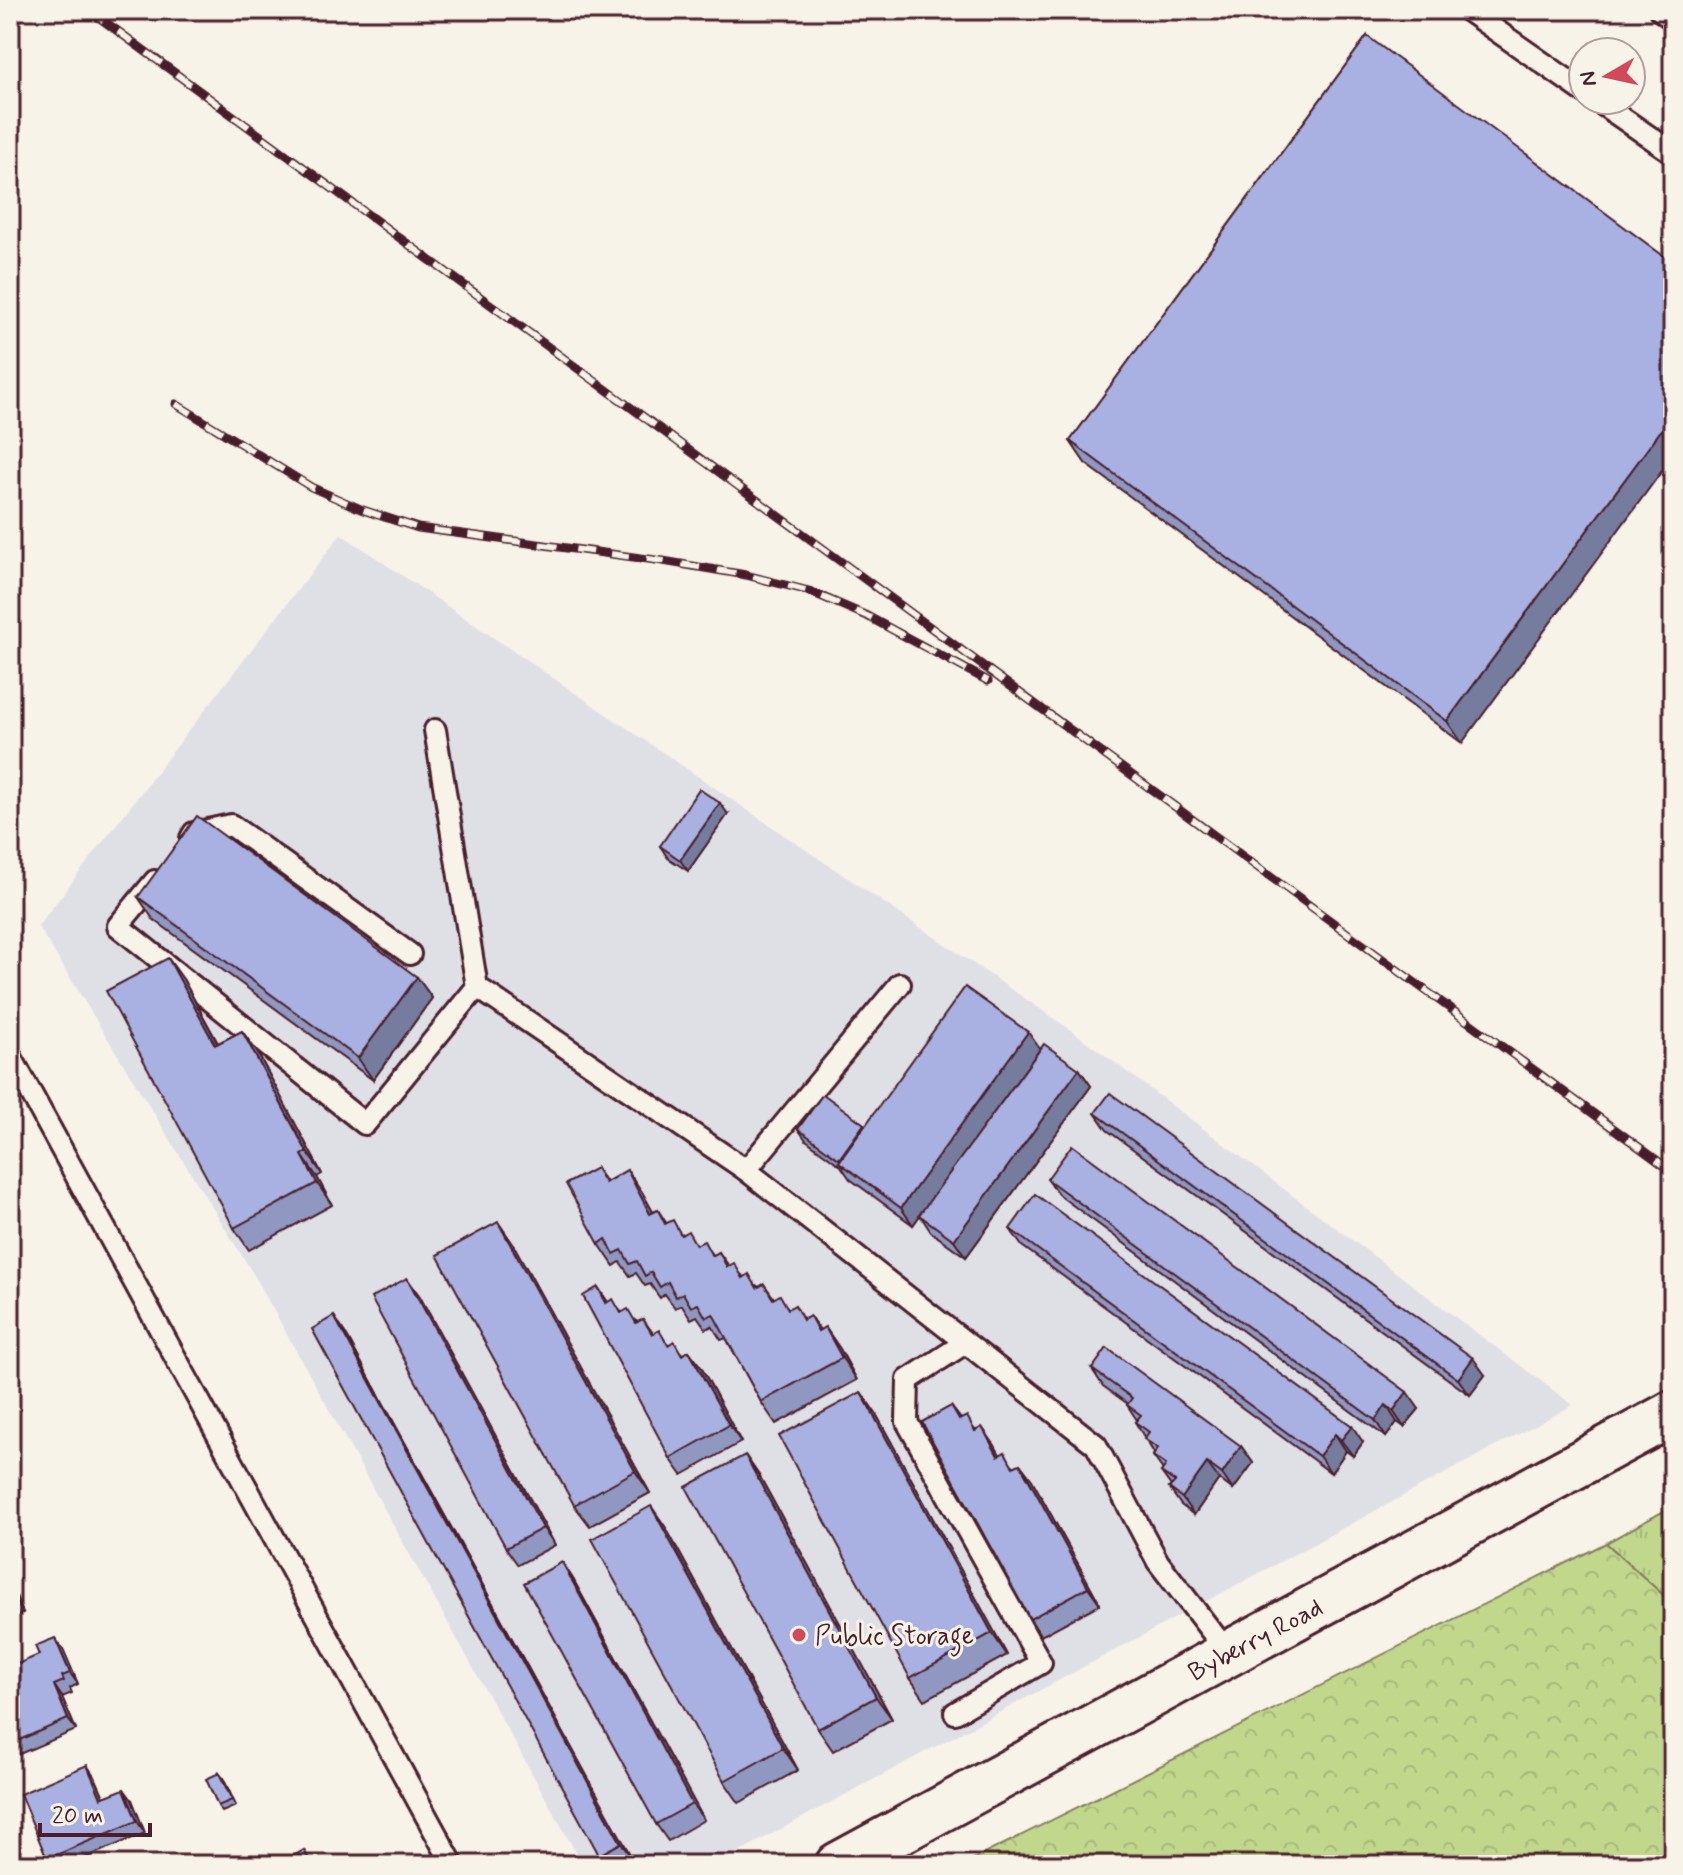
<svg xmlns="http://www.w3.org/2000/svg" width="1683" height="1875" font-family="Mynerve,sans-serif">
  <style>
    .built { fill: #dfdfe6 }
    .grass { fill: url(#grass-tufts); stroke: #867b5c; stroke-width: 2 }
    .forest { fill: url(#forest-crowns); stroke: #867b5c; stroke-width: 2 }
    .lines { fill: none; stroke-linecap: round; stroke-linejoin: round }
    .service-casing { stroke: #4a1f2b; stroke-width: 26 }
    .primary-casing { stroke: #4a1f2b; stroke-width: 50 }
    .service { stroke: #f7f3e8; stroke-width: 20 }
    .primary { stroke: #f7f3e8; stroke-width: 44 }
    .rail-casing { stroke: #4a1f2b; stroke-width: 9 }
    .rail { stroke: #f7f3e8; stroke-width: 6; stroke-dasharray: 18; stroke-linecap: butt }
    .wall { fill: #9098c2; stroke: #4a1f2b; stroke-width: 2 }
    .shaded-wall { fill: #767c9e; stroke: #4a1f2b; stroke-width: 2 }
    .building { fill: #a8b1e2; stroke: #4a1f2b; stroke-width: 2 }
    .poi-dot { fill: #d1495b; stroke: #f7f3e8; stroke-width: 3 }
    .labels { text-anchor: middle; stroke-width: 6; stroke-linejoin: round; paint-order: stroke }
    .poi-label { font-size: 26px; fill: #4a1f2b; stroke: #f7f3e8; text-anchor: start }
    .street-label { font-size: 26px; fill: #4a1f2b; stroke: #f7f3e8 }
  </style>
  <defs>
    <pattern id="grass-tufts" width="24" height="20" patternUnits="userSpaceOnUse" patternTransform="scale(2)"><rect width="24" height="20" fill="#c1d78c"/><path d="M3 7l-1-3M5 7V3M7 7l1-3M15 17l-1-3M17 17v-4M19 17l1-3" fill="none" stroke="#a7b879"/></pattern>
    <pattern id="forest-crowns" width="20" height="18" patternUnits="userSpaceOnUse" patternTransform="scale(2)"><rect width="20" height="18" fill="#c1d78c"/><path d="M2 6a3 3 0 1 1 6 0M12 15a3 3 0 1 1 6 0" fill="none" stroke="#a7b879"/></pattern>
  </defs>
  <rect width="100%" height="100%" fill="#f7f3e8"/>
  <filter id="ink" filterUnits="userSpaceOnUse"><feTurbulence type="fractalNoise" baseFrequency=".0125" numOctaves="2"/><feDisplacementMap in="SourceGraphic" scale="16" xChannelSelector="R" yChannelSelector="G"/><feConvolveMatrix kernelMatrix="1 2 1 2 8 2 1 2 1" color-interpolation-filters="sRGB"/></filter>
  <g filter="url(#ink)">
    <polygon class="built" points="341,534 1071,1030 1573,1405 714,1865 583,1865 254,1275 38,926"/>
    <polygon class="grass" points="1673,1506 1673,1604 1606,1543"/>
    <polygon class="forest" points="1606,1543 1673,1604 1673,1865 962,1865"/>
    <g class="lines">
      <g class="service-casing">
        <g id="service">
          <polyline points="1467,10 1583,91"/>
          <polyline points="1660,10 1673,20"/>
          <polyline points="1596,100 1673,153"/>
          <polyline points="435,730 477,987 746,1170 1096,1445 1158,1562 1229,1654"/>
          <polyline points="191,838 194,833 231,825 410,954"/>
          <polyline points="155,881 118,926 365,1124 477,987"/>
          <polyline points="10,1055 453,1865"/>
          <polyline points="746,1170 900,984"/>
          <polyline points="955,1713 1041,1663 907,1422 908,1380 965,1343"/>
        </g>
      </g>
      <g class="primary-casing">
        <polyline id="primary" points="838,1865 1673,1413"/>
      </g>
      <use href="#service" class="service"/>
      <use href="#primary" class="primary"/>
      <g class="rail-casing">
        <g id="rail">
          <polyline points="89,10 1673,1172"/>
          <polyline points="176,404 311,487 363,510 418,528 663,561 746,575 809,591 867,616 988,681"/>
        </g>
      </g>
      <use href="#rail" class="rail"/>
    </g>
    <g class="wall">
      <polygon points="1367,36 1462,743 1085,463 1070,441"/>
      <polygon points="728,814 688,871 668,858 660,846"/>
      <polygon points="138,897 417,977 432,998 373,1080 153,919"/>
      <polygon points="183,979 218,1043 242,1031 257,1052 322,1174 317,1177 332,1205 249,1250 234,1228"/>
      <polygon points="1040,1049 960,1159 1079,1069 1091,1086 966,1257 931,1232 920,1215 913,1225 850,1179 841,1166 806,1140 798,1129 865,1126"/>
      <polygon points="1095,1113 1485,1375 1470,1395 1107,1130"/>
      <polygon points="596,1168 606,1182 627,1170 642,1192 653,1212 658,1210 667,1224 714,1255 719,1252 729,1266 759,1287 764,1284 774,1298 805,1319 810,1316 820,1330 825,1327 840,1349 857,1380 776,1424 761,1402 726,1338 721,1340 712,1326 706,1329 697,1316 691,1319 682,1305 675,1308 665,1294 660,1298 650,1284 645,1286 636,1273 630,1276 620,1262 614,1266 599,1244"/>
      <polygon points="1047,1179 1419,1409 1404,1427 1397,1422 1386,1437 1059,1195"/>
      <polygon points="498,1222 513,1244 650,1493 590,1526 574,1505"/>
      <polygon points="1010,1229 1363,1442 1353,1456 1346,1451 1331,1473 1022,1246"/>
      <polygon points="598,1287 608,1302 622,1312 638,1322 643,1319 653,1333 683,1354 689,1351 701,1367 741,1442 682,1475 670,1458"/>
      <polygon points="419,1295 555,1545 518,1565 506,1548"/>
      <polygon points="345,1333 633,1860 623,1865 606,1865 599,1855"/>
      <polygon points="1092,1369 1241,1446 1253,1463 1233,1490 1219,1479 1194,1515 1181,1505 1169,1488 1171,1486 1161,1472 1163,1470 1153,1456 1154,1453 1135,1422 1137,1420 1127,1405 1128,1404 1103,1386"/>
      <polygon points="861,1392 876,1414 1007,1655 925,1700 910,1678"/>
      <polygon points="951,1406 961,1419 994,1444 1000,1455 1015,1467 1020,1464 1032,1480 1100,1604 1041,1636 1030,1619"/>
      <polygon points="745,1455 760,1477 892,1719 833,1751 818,1729"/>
      <polygon points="651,1506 666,1528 798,1770 739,1803 724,1781"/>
      <polygon points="562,1562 573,1579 704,1820 668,1841 656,1824"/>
      <polygon points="10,1582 23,1613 10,1619"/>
      <polygon points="63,1649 78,1684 70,1688 72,1693 62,1697 76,1730 10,1758 10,1667"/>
      <polygon points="219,1773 223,1778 236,1806 222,1812 218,1806"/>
      <polygon points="95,1777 104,1797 132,1800 145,1833 68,1865 51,1865 47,1859"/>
    </g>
    <g class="shaded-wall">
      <polygon points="1673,414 1673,456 1462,743 1447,721"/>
      <polygon points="720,803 728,814 688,871 680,860"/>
      <polygon points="168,958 183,979 230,1067 215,1045"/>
      <polygon points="417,977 432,998 373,1080 358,1058"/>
      <polygon points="242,1031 257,1052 322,1174 307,1152"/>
      <polygon points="1028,1032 1040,1049 913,1225 901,1208"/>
      <polygon points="1079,1069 1091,1086 966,1257 954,1240"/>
      <polygon points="864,1124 872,1136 845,1167 839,1159"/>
      <polygon points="302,1155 317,1177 332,1205 317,1183"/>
      <polygon points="627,1170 642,1192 666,1236 650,1214"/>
      <polygon points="498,1222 513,1244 650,1493 635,1471"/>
      <polygon points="407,1278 419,1295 555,1545 543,1528"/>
      <polygon points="334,1316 345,1333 633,1860 621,1843"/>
      <polygon points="825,1327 840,1349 857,1380 842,1358"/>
      <polygon points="689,1351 701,1367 741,1442 729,1425"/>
      <polygon points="1473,1358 1485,1375 1470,1395 1458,1379"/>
      <polygon points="861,1392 876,1414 1007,1655 992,1633"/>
      <polygon points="1407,1392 1419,1409 1404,1427 1393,1411"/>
      <polygon points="1386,1405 1397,1422 1386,1437 1375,1420"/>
      <polygon points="1352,1426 1363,1442 1353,1456 1341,1440"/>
      <polygon points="982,1427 994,1444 1010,1473 998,1456"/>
      <polygon points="1335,1434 1346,1451 1331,1473 1319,1456"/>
      <polygon points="1241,1446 1253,1463 1233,1490 1222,1474"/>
      <polygon points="745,1455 760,1477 892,1719 876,1697"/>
      <polygon points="1207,1463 1219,1479 1194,1515 1182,1498"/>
      <polygon points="1020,1464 1032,1480 1100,1604 1088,1587"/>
      <polygon points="651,1506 666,1528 798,1770 783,1748"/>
      <polygon points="562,1562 573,1579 704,1820 692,1804"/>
      <polygon points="10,1582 23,1613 16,1602 10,1589"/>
      <polygon points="55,1638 63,1649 78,1684 70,1673"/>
      <polygon points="54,1685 62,1697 76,1730 68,1719"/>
      <polygon points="87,1765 95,1777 109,1809 101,1798"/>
      <polygon points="219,1773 223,1778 236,1806 232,1800"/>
      <polygon points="124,1789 132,1800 145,1833 137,1821"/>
    </g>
    <g class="building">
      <polygon points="1367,36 1673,263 1673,414 1447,721 1070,441"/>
      <polygon points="699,789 720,803 680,860 660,846"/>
      <polygon points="197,816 417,977 358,1058 138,897"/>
      <polygon points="168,958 215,1045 242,1031 307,1152 302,1155 317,1183 234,1228 106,991"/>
      <polygon points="965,987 1028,1032 901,1208 839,1162"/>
      <polygon points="1044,1044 1079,1069 954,1240 919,1215"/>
      <polygon points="1110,1093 1473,1358 1458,1379 1095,1113"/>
      <polygon points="823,1094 864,1124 839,1159 798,1129"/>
      <polygon points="1072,1145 1407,1392 1393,1411 1386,1405 1375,1420 1047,1179"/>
      <polygon points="596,1168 605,1183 627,1170 650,1214 658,1210 665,1224 673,1220 681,1235 688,1231 696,1245 704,1241 712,1256 719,1252 727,1267 734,1263 743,1278 749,1274 757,1288 764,1284 773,1299 780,1295 788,1309 795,1305 803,1320 810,1316 818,1331 825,1327 842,1358 761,1402 713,1314 706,1318 698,1304 691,1307 683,1293 676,1297 668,1282 660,1287 651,1272 645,1276 637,1261 630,1264 622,1250 614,1254 606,1239 599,1244 566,1184"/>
      <polygon points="1035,1194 1352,1426 1341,1440 1335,1434 1319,1456 1010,1229"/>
      <polygon points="498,1222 635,1471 574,1505 437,1255"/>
      <polygon points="407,1278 543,1528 506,1548 371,1298"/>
      <polygon points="598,1287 606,1303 613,1299 621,1313 628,1309 636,1323 643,1319 652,1334 659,1330 668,1345 674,1341 682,1355 689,1351 729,1425 670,1458 583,1296"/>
      <polygon points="334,1316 621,1843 599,1855 312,1329"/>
      <polygon points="1107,1348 1241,1446 1222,1474 1207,1463 1182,1498 1169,1488 1175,1482 1161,1472 1166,1465 1153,1456 1158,1448 1144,1439 1149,1432 1135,1422 1141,1415 1127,1405 1132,1398 1092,1369"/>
      <polygon points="861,1392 992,1633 910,1678 779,1436"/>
      <polygon points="951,1406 959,1420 967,1416 975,1431 982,1427 998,1456 1005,1452 1013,1467 1020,1464 1088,1587 1030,1619 922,1422"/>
      <polygon points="745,1455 876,1697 818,1729 686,1487"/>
      <polygon points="651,1506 783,1748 724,1781 592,1539"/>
      <polygon points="562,1562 692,1804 656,1824 524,1583"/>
      <polygon points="10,1589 16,1602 10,1604"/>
      <polygon points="55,1638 70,1673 62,1676 64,1681 54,1685 68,1719 10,1744 10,1667 39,1655 35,1646"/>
      <polygon points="87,1765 101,1798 124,1789 137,1821 47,1859 20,1794"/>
      <polygon points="219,1773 232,1800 218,1806 206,1779"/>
      <polygon points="304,1850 312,1865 278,1865"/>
    </g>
  </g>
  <circle class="poi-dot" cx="799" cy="1635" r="8"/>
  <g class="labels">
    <g class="poi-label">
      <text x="815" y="1644">Public Storage</text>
    </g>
    <g class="street-label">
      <text transform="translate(1255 1639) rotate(-28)" y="9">Byberry Road</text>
    </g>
  </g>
  <rect width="1683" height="1875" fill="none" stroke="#f7f3e8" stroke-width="40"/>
  <rect x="20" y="20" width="1643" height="1835" fill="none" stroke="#4a1f2b" stroke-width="3" filter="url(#ink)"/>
  <g transform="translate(1607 76) rotate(261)"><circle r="38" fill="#f7f3e8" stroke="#b29e9c" stroke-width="2"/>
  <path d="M0-6L14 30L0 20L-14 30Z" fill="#d1495b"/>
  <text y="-12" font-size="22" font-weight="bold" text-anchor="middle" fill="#4a1f2b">N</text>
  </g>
  <path d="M40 1823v12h110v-12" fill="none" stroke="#4a1f2b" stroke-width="4"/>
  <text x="52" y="1823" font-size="24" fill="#4a1f2b" stroke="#f7f3e8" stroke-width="6" paint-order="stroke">20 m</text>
</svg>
